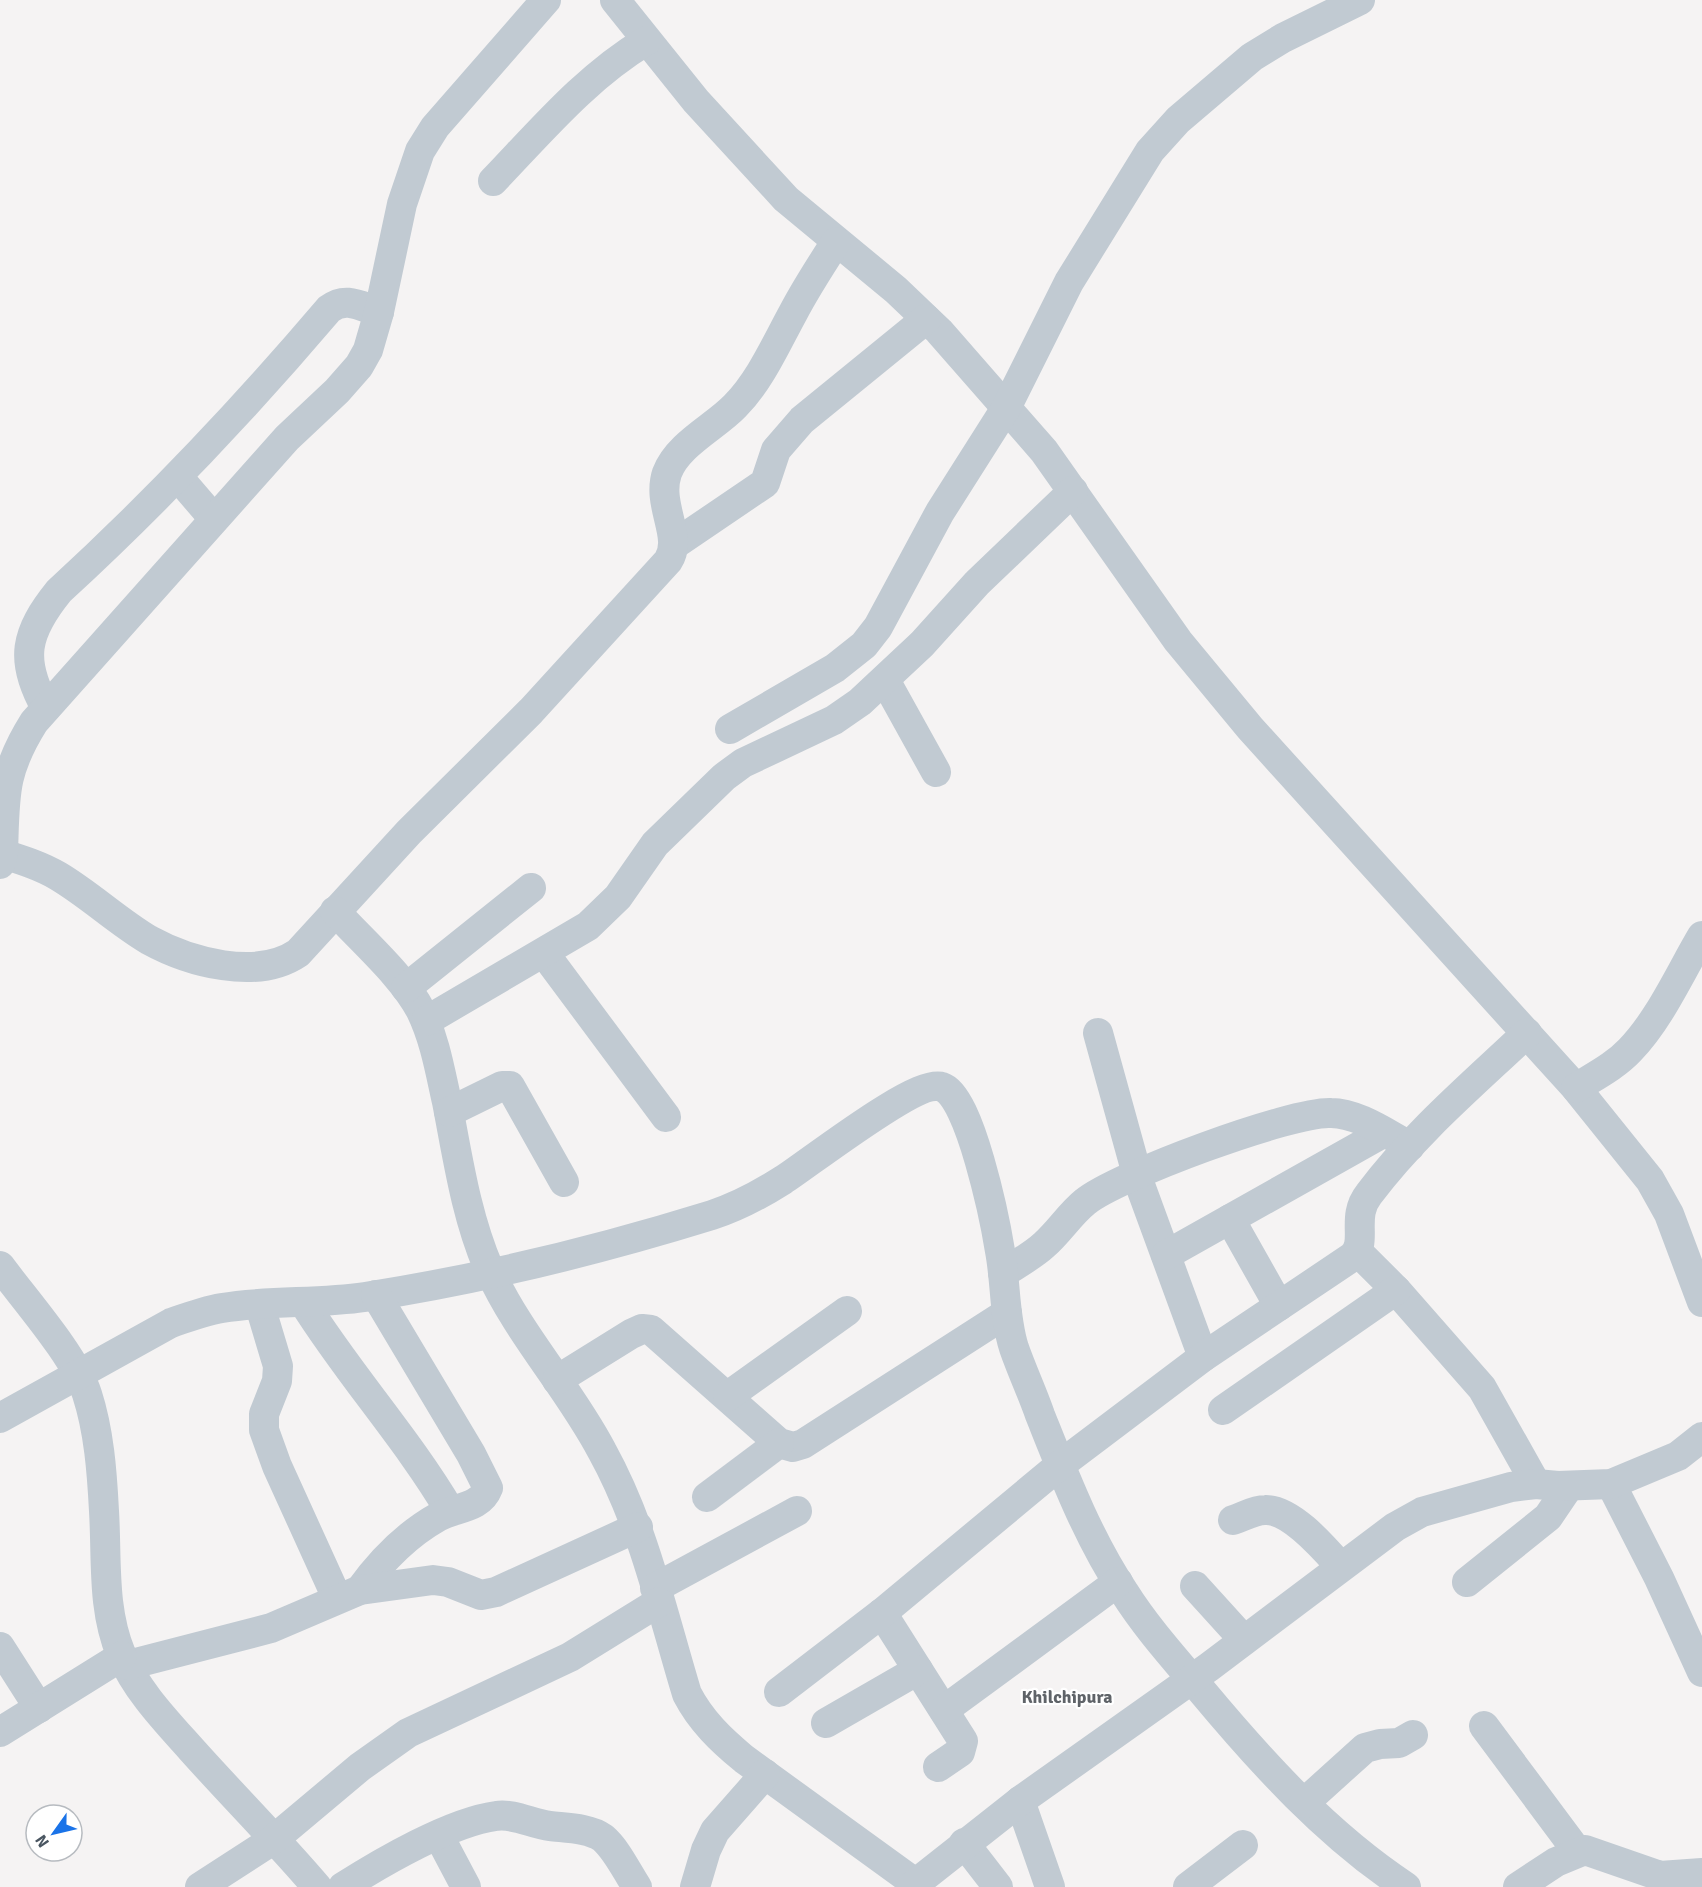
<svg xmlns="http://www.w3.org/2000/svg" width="1702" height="1887" font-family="Signika,sans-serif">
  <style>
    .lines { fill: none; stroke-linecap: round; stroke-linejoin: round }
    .minor { stroke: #c1cad2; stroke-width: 30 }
    .labels { text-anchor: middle; stroke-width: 4.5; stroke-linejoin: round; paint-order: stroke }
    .quarter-label { font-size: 18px; font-weight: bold; fill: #5f6368; stroke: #fff }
  </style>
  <rect width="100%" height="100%" fill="#f5f3f3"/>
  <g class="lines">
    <g class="minor">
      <polyline points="615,0 696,101 786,199 896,290 939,331 1044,451 1178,641 1250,728 1576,1088 1650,1180 1669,1214 1702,1302"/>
      <path d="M493 181C541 131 586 77 646 41"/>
      <polyline points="178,477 214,519"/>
      <polyline points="675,544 765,483 776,450 802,420 926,319"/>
      <polyline points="885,680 936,772"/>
      <path d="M46 708C19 660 25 633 59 591 155 503 244 409 329 309 346 296 360 306 379 312"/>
      <polyline points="730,729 835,668 864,645 878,627 940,512 1006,408 1069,282 1150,151 1178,120 1252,57 1283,38 1360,0"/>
      <path d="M3 854C22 860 41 866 58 876 90 895 117 921 149 940 189 962 257 981 298 953L409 832 531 711 668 561C684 537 656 505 667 473 678 444 715 427 735 406 760 381 776 344 793 313 806 288 821 265 836 242"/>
      <path d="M0 864 3 854C5 796 2 773 34 722L287 438 337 391 359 366 368 350 379 312 402 204 420 151 435 127 546 0"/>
      <path d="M335 911C362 941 403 976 421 1011 435 1040 440 1071 447 1102 458 1159 466 1216 489 1269 518 1334 569 1388 602 1451 644 1527 662 1612 687 1694 701 1721 721 1740 744 1759L915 1883"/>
      <polyline points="544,953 666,1117"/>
      <polyline points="406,988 531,888"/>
      <polyline points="426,1021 588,926 618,897 655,844 724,777 743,763 834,720 860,702 922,644 977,583 1073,491"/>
      <polyline points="1098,1033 1140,1185 1203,1357"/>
      <path d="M1576 1088C1595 1076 1615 1066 1630 1050 1660 1019 1680 973 1702 936"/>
      <polyline points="449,1112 502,1086 510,1086 564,1182"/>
      <polyline points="1230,1219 1279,1306"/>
      <polyline points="1358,1252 1396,1290 1482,1388 1536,1484"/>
      <polyline points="1166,1255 1383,1133"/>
      <path d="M0 1266C25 1300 75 1356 87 1394 99 1431 102 1472 104 1511 107 1560 102 1608 121 1654 136 1690 166 1721 191 1749 233 1796 277 1840 317 1887"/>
      <path d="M1003 1273C1017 1264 1032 1256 1044 1245 1059 1232 1070 1214 1085 1202 1116 1176 1292 1111 1331 1113 1358 1113 1387 1134 1410 1146"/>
      <path d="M304 1303C349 1375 407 1438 450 1511"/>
      <polyline points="260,1306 278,1366 277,1381 264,1414 264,1430 277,1466 337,1598"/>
      <polyline points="557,1380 631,1334 642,1329 651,1330 779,1443 793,1447 803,1444 1007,1313"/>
      <polyline points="728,1396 847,1311"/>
      <polyline points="1223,1410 1396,1290"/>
      <path d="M0 1418 171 1323C188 1317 204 1311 222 1308 269 1300 318 1304 365 1297 481 1279 599 1250 712 1215 737 1207 761 1194 783 1180 811 1162 917 1078 942 1087 970 1096 995 1220 1000 1251 1006 1283 1004 1317 1014 1348 1022 1371 1032 1392 1040 1415 1064 1475 1088 1538 1124 1592 1146 1627 1174 1658 1201 1690 1261 1762 1327 1835 1406 1887"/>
      <polyline points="1611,1484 1659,1578 1702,1672"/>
      <polyline points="707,1497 779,1443"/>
      <path d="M1233 1520C1243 1517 1254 1510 1265 1510 1291 1509 1324 1548 1340 1566"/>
      <polyline points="1467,1582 1548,1517 1569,1486"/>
      <polyline points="1195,1586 1244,1640"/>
      <polyline points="655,1588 797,1511"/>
      <path d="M360 1590C381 1561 406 1535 438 1517 455 1507 480 1509 488 1488L471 1454 376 1295"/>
      <polyline points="882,1613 963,1741 960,1752 938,1767"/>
      <polyline points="0,1647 39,1708"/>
      <polyline points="128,1665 271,1628 360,1590 433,1580 448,1582 481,1595 496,1592 638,1527"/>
      <path d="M779 1692 882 1613 1060 1465 1203 1357 1352 1257C1369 1242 1350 1218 1369 1194 1414 1134 1473 1084 1527 1033"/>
      <polyline points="944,1710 1118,1582"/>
      <polyline points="826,1723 918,1670"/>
      <polyline points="1484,1726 1577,1851"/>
      <polyline points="0,1732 122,1656"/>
      <polyline points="1020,1801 1050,1887"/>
      <polyline points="1304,1803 1365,1748 1380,1744 1399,1743 1413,1735"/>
      <polyline points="439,1836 466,1887"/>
      <polyline points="964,1843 998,1887"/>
      <polyline points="200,1887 273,1840 360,1767 408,1733 570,1657 659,1602"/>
      <path d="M343 1887C382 1862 451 1822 496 1816 514 1813 532 1824 550 1826 566 1828 589 1828 603 1838 617 1850 627 1872 637 1887"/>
      <polyline points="695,1887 706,1850 715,1831 765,1774"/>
      <polyline points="911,1887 1020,1801 1209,1667 1395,1527 1422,1512 1511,1487 1536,1484 1558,1486 1611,1484 1678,1456 1702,1437"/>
      <polyline points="1188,1887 1243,1845"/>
      <polyline points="1518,1887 1556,1862 1585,1850 1660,1876 1702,1873"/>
    </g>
  </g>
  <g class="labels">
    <g class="quarter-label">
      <text x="1067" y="1703">Khilchipura</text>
    </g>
  </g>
  <g transform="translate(54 1833) rotate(236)"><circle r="28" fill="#ffffff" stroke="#b7bbc0" stroke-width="1.5"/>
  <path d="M0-4.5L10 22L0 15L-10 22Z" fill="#1a73e8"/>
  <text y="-9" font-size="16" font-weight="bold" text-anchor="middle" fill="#4a5661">N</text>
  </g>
</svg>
